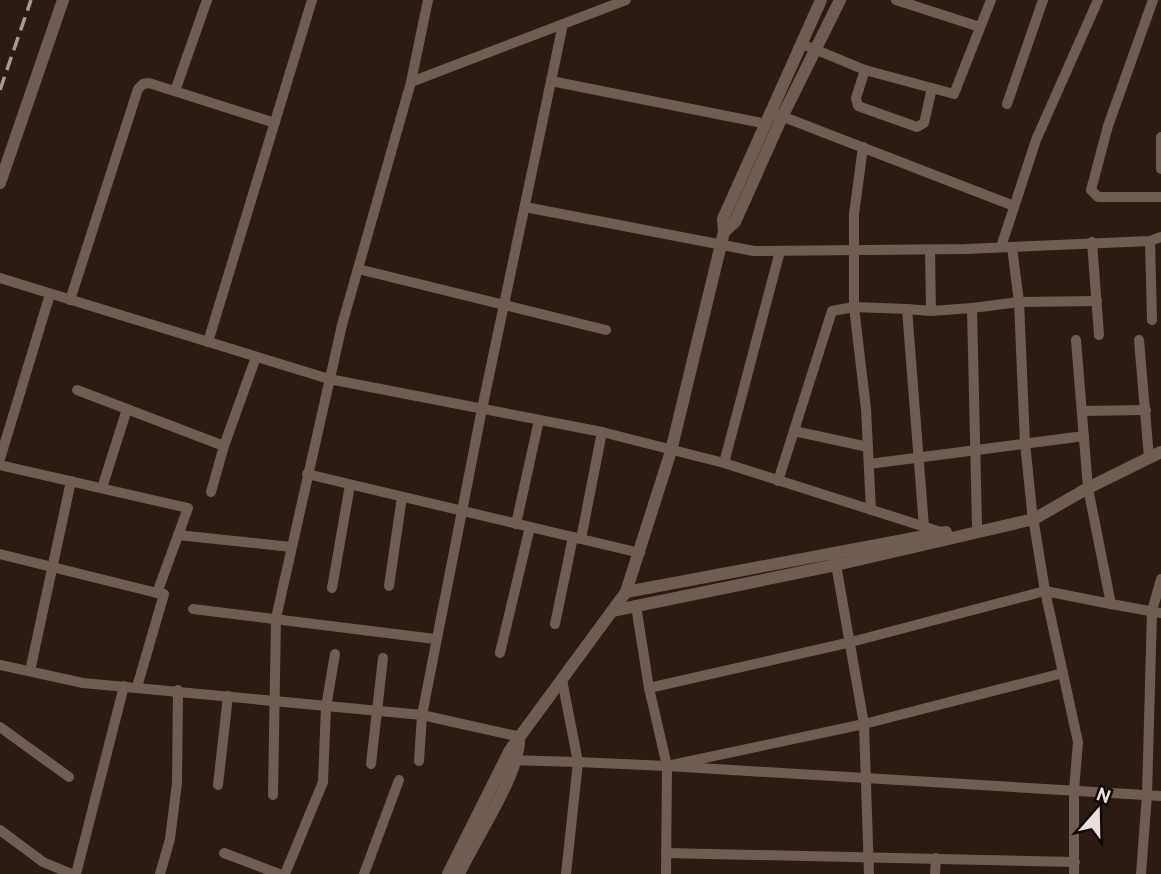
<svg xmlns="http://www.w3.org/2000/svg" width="1161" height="874" font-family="Overpass,sans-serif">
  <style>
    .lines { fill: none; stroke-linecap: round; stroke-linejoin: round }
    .minor { stroke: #705c53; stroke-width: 10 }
    .tertiary { stroke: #705c53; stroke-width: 12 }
    .rail { stroke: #a89b95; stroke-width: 3.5; stroke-dasharray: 14 7; stroke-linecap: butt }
  </style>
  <rect width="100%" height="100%" fill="#2c1b13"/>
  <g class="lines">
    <g class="minor">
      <polyline points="896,0 980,27"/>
      <polyline points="1153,0 1108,126 1091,190 1098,197 1161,197"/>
      <polyline points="802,44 865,70 954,94 991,0"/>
      <polyline points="865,70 856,98 858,106 917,127 924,123 932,88"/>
      <polyline points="551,81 767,124"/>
      <polyline points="411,82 428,0"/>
      <polyline points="175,91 207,0"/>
      <polyline points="1007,104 1043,0"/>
      <polyline points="776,114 1014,206"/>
      <polyline points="1161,137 1161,169"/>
      <polyline points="863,147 854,214 854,307 907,309 924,527"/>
      <polyline points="525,207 754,251 966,249 1150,241 1161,237"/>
      <polyline points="1150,241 1152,320"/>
      <polyline points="1092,242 1099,335"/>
      <polyline points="1001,247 1036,140 1098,0"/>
      <polyline points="1012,247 1019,302 1025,443 1032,511 1045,591 1078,742 1074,790 1074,874"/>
      <polyline points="930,250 931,311"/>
      <polyline points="358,269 606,330"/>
      <polyline points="0,278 329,379 602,432 724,463 941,532"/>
      <polyline points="70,300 138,89 143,84 149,83 275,123"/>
      <polyline points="972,308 1019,302 1097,301"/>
      <polyline points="907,309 931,311 972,308 977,525"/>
      <polyline points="1076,340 1088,488 1111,604 1161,613"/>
      <polyline points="1139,340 1149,458"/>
      <polyline points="208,342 312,0"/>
      <polyline points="77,390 224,446 256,357"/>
      <polyline points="1082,411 1146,410"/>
      <polyline points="794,431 868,447"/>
      <polyline points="0,459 50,294"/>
      <polyline points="724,463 780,251"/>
      <polyline points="869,464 1084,436"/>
      <polyline points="0,465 188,508 157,593 164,594 137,687"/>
      <polyline points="307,474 640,553"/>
      <polyline points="778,481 832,311 854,307 866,409 871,510"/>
      <polyline points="102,488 127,409"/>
      <polyline points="211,492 224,446"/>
      <polyline points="516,524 539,420"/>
      <polyline points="178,535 291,547"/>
      <polyline points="581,539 602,432"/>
      <polyline points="0,554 157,593"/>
      <polyline points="389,586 402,497"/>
      <polyline points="332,588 350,485"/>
      <polyline points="193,609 435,639"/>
      <polyline points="555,624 573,537"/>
      <polyline points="500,653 530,527"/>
      <polyline points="0,665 83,683 422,715 419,761"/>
      <polyline points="30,671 71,481"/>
      <polyline points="562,680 578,762 667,766 649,688 636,606"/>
      <polyline points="649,688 851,642 1045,591 1111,604"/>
      <polyline points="0,727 69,777"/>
      <polyline points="521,737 422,715 482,409 563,24"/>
      <polyline points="508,760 578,762 566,874"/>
      <polyline points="371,764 383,658"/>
      <polyline points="667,766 1161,796"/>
      <polyline points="218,785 228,696"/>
      <polyline points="273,795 276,618 342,325 411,82 626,0"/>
      <polyline points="0,830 43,862 72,874"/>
      <polyline points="224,853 279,874"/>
      <polyline points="666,853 1075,862"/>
      <polyline points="76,874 124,686"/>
      <polyline points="160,874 170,839 177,783 178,690"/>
      <polyline points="285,874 323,782 326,707 335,654"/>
      <polyline points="364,874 399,780"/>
      <polyline points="666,874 667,766 864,724 835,559"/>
      <polyline points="869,874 864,724 1063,673"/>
      <polyline points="935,874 936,858"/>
      <polyline points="1141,874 1147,795 1152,611 1161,579"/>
    </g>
    <g class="tertiary">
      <polyline points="0,183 63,0"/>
      <polyline points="724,232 735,222 782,117 840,0"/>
      <polyline points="626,592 946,532"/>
      <polyline points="612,611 836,565 1034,519 1088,488 1161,452"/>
      <polyline points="448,874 510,750 626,592 671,451 724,232 723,219 821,0"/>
      <path d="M459 874C475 839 517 778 519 742"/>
    </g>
    <polyline class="rail" points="0,90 31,0"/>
  </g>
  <g transform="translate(1098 811) rotate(20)" stroke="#0f0805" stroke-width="5" paint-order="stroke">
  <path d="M0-5L12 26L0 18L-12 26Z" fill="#ebdfda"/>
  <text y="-10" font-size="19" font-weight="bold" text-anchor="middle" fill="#ebdfda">N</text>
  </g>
</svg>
